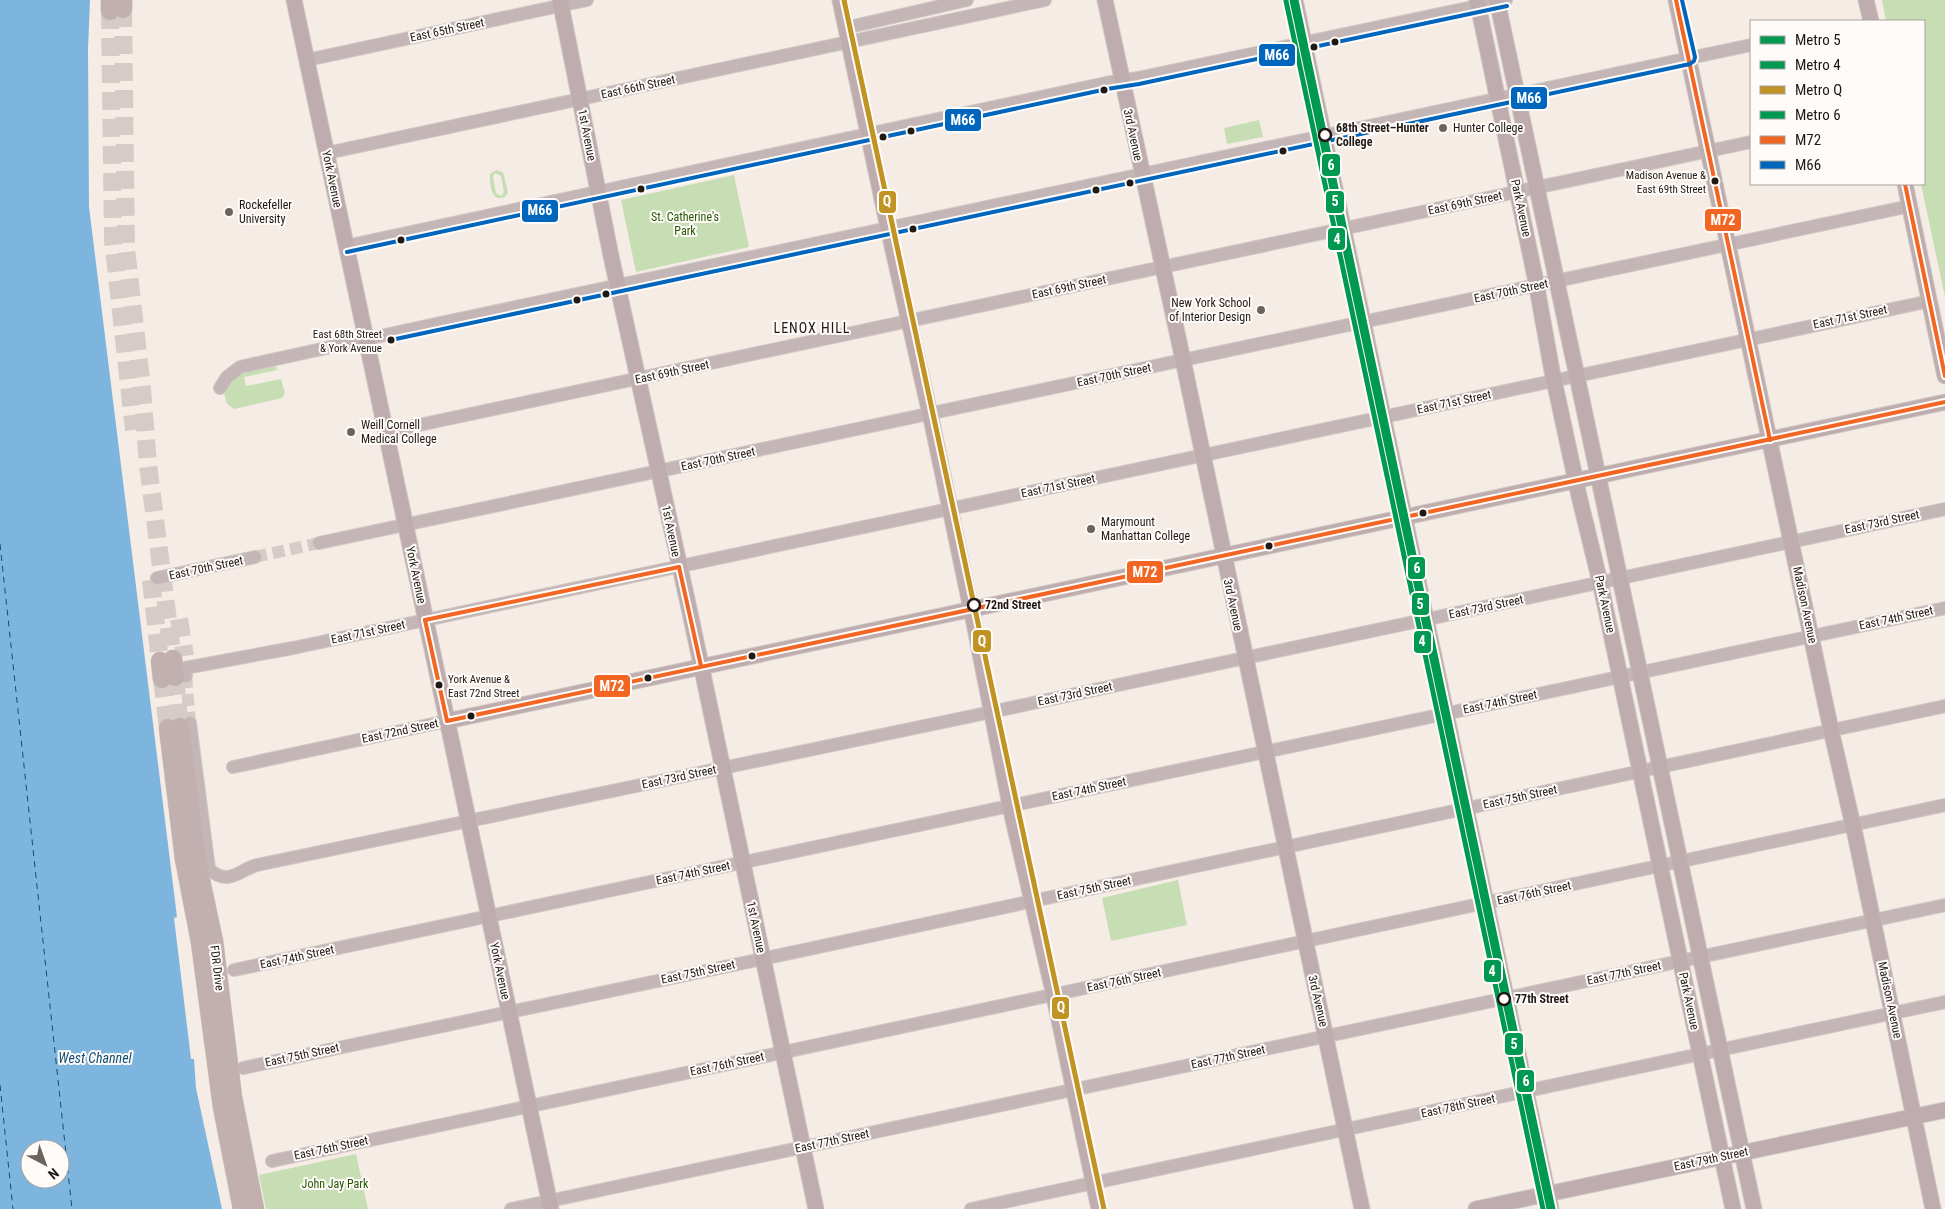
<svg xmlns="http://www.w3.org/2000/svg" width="1945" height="1209" font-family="'Roboto Condensed',sans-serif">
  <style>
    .green { fill: #c7deb5; fill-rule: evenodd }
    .water { fill: #7eb5de; fill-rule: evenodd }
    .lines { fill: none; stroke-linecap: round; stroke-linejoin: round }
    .ferry { stroke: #104e77; stroke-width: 1; stroke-dasharray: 6 5; stroke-linecap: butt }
    .minor-tunnel { stroke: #d6ccc7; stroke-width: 12; stroke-dasharray: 12 6; stroke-linecap: butt }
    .highway-tunnel { stroke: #d6ccc7; stroke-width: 18; stroke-dasharray: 18 9; stroke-linecap: butt }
    .minor-casing { stroke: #cec7c2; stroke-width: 14 }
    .major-casing { stroke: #cec7c2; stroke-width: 17 }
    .highway-casing { stroke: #cec7c2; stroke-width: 19 }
    .minor { stroke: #c4b6b6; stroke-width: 12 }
    .major { stroke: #beacae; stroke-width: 15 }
    .highway { stroke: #c2b0b0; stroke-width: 18 }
    .bus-1-casing { stroke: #fffbf9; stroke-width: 8 }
    .bus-2-casing { stroke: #fffbf9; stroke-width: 8 }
    .bus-1 { stroke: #f26522; stroke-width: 4 }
    .bus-2 { stroke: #0065bd; stroke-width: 4 }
    .metro-1-casing { stroke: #fffbf9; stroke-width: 9 }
    .metro-2-casing { stroke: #fffbf9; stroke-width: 9 }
    .metro-3-casing { stroke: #fffbf9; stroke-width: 9 }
    .metro-4-casing { stroke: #fffbf9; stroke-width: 9 }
    .metro-1 { stroke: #009952; stroke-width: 5 }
    .metro-2 { stroke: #009952; stroke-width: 5 }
    .metro-3 { stroke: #c09322; stroke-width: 5 }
    .metro-4 { stroke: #009952; stroke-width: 5 }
    .bus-dot { fill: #1f1915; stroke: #fffbf9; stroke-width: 2 }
    .poi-dot { fill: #6a635e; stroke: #fffbf9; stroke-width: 2 }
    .stop-dot { fill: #fffbf9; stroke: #1f1915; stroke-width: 2.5 }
    .labels { text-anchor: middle; stroke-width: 4; stroke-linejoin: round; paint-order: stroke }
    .bus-label { font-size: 11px; fill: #1f1915; stroke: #fffbf9; text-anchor: end }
    .street-label { font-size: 12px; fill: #1f1915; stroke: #fffbf9 }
    .stop-label { font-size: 12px; font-weight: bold; fill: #1f1915; stroke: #fffbf9; text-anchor: start }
    .poi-label { font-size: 12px; fill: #1f1915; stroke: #fffbf9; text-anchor: start }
    .park-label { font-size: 12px; fill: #255804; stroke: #fffbf9 }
    .neighbourhood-label { font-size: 14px; letter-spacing: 1px; fill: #1f1915; stroke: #fffbf9 }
    .water-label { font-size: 14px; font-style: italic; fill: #104e77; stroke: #fffbf9 }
    .line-badge { stroke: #fffbf9; stroke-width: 2 }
    .badge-label { font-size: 14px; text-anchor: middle; font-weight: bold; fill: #fff }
  </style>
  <rect width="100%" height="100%" fill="#f6ece6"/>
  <g class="green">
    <polygon points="1882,0 1945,0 1945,297 1921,184 1924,184 1924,21 1886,21"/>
    <polygon points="1259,120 1263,137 1227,144 1224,128"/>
    <path d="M496 170 503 172 508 192 506 196C492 205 489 184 490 174ZM495 173 501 176 504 192 501 196 496 193 493 177Z"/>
    <polygon points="734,175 749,247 636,272 621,200"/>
    <polygon points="276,366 277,370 244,377 246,386 281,379 285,393 282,398 234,409 227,404 224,392 238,374"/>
    <polygon points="1178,880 1187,925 1111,941 1102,898"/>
    <polygon points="356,1154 368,1209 266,1209 259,1175"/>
  </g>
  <path class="water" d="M0 0H90L88 50 89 207 177 917 174 918 191 1059H194L196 1088 222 1209H0ZM30 1149H60V1179H30Z"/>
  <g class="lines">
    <g class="ferry">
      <polyline points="0,544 72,1209"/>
      <polyline points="0,1085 13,1209"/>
    </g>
    <g class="minor-tunnel">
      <polyline points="255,557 319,543"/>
      <polyline points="186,676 190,723"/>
    </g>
    <g class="highway-tunnel">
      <polyline points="123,9 126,249 142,388 148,465 173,659"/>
      <polyline points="110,11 113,240 134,430"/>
      <polyline points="151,580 160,661"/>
      <polyline points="179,619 185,656"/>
      <polyline points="175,677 180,727"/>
      <polyline points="162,679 168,728"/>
    </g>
    <g class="minor-casing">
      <g id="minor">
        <polyline points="845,28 967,0"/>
        <polyline points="307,60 587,0"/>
        <polyline points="327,153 1045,0"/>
        <polyline points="346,246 1106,83 1138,78 1506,0"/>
        <polyline points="220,388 227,377 240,367 417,328 1751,45"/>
        <polyline points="386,432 1751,142"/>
        <polyline points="319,543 1910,206"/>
        <polyline points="157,578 255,557"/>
        <polyline points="186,676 185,668 293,648 440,617 1930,301"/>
        <path d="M190 723 209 869C228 887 239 870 257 865L977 715 1945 509"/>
        <polyline points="233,767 447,721"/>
        <polyline points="234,970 1945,608"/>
        <polyline points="243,1068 748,962 1945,706"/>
        <polyline points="272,1161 1945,805"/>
        <polyline points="511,1209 1945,905"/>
        <polyline points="971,1209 1945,1002"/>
      </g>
    </g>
    <g class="major-casing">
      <g id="major">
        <polyline points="294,0 551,1209"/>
        <polyline points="560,0 611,256 689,608 816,1209"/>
        <polyline points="840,0 888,228 932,423 974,623 1012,815 1052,987 1099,1209"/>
        <polyline points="1105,0 1183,360 1362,1209"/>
        <polyline points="1295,0 1551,1209"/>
        <polyline points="1477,0 1535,277 1552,371 1579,496 1600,582 1733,1209"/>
        <polyline points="1497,0 1754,1209"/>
        <polyline points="1676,0 1831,730 1855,834 1933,1209"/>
        <polyline points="1866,0 1871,21"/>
        <polyline points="1905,184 1945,376"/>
        <polyline points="447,721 1945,402"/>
        <polyline points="1476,1209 1945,1110"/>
      </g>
    </g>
    <g class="highway-casing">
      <g id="highway">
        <polyline points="123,9 123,0"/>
        <polyline points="110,11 110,0"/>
        <polyline points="173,659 175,677"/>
        <polyline points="160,661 162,679"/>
        <polyline points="180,727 197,862 214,941 233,1097 255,1209"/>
        <polyline points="168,728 184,859 200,942 222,1107 242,1209"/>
      </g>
    </g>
    <use href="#minor" class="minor"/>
    <use href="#major" class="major"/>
    <use href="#highway" class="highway"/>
    <g class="bus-1-casing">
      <g id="bus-1">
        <polyline points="1676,0 1770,440"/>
        <polyline points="1905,184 1945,376"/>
        <polyline points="679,567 701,666"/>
        <polyline points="425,620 447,721 1945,402"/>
        <polyline points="425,620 679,567"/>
      </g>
    </g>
    <g class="bus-2-casing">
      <g id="bus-2">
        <polyline points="347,252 1107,89 1139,84 1507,6"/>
        <polyline points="391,340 1690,64 1694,61 1695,57 1682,0"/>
      </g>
    </g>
    <use href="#bus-1" class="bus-1"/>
    <use href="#bus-2" class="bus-2"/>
    <g class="metro-1-casing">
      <polyline id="metro-1" points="1292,0 1549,1209"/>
    </g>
    <g class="metro-2-casing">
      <polyline id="metro-2" points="1286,1 1543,1209"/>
    </g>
    <g class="metro-3-casing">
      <polyline id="metro-3" points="844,0 1104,1209"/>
    </g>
    <g class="metro-4-casing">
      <polyline id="metro-4" points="1296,0 1553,1209"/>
    </g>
    <use href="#metro-1" class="metro-1"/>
    <use href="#metro-2" class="metro-2"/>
    <use href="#metro-3" class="metro-3"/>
    <use href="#metro-4" class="metro-4"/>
  </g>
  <g class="bus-dot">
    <circle cx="1335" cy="42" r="4.5"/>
    <circle cx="1314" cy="47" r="4.5"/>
    <circle cx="1104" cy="90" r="4.5"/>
    <circle cx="911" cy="131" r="4.5"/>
    <circle cx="883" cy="137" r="4.5"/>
    <circle cx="1283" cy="151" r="4.5"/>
    <circle cx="1715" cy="181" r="4.5"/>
    <circle cx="1130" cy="183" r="4.5"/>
    <circle cx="641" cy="189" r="4.5"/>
    <circle cx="1096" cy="190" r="4.5"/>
    <circle cx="913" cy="229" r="4.5"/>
    <circle cx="401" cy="240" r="4.5"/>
    <circle cx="606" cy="294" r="4.5"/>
    <circle cx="577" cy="300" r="4.5"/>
    <circle cx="391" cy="340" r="4.5"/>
    <circle cx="1423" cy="513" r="4.5"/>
    <circle cx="1269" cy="546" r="4.5"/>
    <circle cx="752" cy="656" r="4.5"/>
    <circle cx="648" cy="678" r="4.5"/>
    <circle cx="439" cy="685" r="4.5"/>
    <circle cx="471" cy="716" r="4.5"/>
  </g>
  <g class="poi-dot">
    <circle cx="1443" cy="128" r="5"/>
    <circle cx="229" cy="212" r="5"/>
    <circle cx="1261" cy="310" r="5"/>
    <circle cx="351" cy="432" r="5"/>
    <circle cx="1091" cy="529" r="5"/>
  </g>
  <g class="stop-dot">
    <circle cx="1325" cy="135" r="6"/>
    <circle cx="974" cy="605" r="6"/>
    <circle cx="1504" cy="999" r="6"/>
  </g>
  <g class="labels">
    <g class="bus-label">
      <text x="1706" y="179">Madison Avenue &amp;<tspan x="1706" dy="14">East 69th Street</tspan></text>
      <text x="382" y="338">East 68th Street<tspan x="382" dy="14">&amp; York Avenue</tspan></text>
      <text x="448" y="683" text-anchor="start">York Avenue &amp;<tspan x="448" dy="14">East 72nd Street</tspan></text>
    </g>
    <g class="street-label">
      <text transform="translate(447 30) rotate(-12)" y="4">East 65th Street</text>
      <text transform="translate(638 87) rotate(-12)" y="4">East 66th Street</text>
      <text transform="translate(587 135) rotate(79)" y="4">1st Avenue</text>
      <text transform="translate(1133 135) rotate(78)" y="4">3rd Avenue</text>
      <text transform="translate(332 179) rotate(78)" y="4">York Avenue</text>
      <text transform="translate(1465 203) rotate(-12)" y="4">East 69th Street</text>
      <text transform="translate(1521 208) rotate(78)" y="4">Park Avenue</text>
      <text transform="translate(1069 287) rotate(-12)" y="4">East 69th Street</text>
      <text transform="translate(1511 291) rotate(-12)" y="4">East 70th Street</text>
      <text transform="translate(1850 317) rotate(-12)" y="4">East 71st Street</text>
      <text transform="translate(672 372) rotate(-12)" y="4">East 69th Street</text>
      <text transform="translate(1114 375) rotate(-12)" y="4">East 70th Street</text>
      <text transform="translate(1454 402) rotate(-12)" y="4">East 71st Street</text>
      <text transform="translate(718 459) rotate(-12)" y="4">East 70th Street</text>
      <text transform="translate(1058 486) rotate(-12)" y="4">East 71st Street</text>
      <text transform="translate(1882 522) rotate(-12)" y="4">East 73rd Street</text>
      <text transform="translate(671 531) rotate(78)" y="4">1st Avenue</text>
      <text transform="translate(206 568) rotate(-12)" y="4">East 70th Street</text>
      <text transform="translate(416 575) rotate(78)" y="4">York Avenue</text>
      <text transform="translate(1605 604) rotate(78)" y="4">Park Avenue</text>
      <text transform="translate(1233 605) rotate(78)" y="4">3rd Avenue</text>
      <text transform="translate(1805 605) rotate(78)" y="4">Madison Avenue</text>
      <text transform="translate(1486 607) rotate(-12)" y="4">East 73rd Street</text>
      <text transform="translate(1896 618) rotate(-12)" y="4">East 74th Street</text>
      <text transform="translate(368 632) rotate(-12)" y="4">East 71st Street</text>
      <text transform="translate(1075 694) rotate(-12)" y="4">East 73rd Street</text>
      <text transform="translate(1500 702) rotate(-12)" y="4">East 74th Street</text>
      <text transform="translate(400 731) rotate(-12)" y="4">East 72nd Street</text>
      <text transform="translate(679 777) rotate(-12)" y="4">East 73rd Street</text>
      <text transform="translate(1089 789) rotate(-12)" y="4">East 74th Street</text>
      <text transform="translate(1520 797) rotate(-12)" y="4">East 75th Street</text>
      <text transform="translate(693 873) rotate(-12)" y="4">East 74th Street</text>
      <text transform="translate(1094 888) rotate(-12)" y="4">East 75th Street</text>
      <text transform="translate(1534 893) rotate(-12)" y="4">East 76th Street</text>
      <text transform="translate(756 927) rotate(78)" y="4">1st Avenue</text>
      <text transform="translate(297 957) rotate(-12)" y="4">East 74th Street</text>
      <text transform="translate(217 968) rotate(83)" y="4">FDR Drive</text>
      <text transform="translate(500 971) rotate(78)" y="4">York Avenue</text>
      <text transform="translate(698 972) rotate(-12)" y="4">East 75th Street</text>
      <text transform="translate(1624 973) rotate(-12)" y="4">East 77th Street</text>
      <text transform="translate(1124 980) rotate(-12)" y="4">East 76th Street</text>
      <text transform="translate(1890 1000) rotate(78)" y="4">Madison Avenue</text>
      <text transform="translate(1318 1001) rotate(77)" y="4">3rd Avenue</text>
      <text transform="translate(1689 1001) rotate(78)" y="4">Park Avenue</text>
      <text transform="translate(302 1055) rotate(-12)" y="4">East 75th Street</text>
      <text transform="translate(1228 1057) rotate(-12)" y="4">East 77th Street</text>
      <text transform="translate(727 1064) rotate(-12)" y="4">East 76th Street</text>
      <text transform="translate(1458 1106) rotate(-12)" y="4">East 78th Street</text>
      <text transform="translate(832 1141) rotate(-12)" y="4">East 77th Street</text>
      <text transform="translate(331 1148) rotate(-12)" y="4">East 76th Street</text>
      <text transform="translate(1711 1159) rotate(-12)" y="4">East 79th Street</text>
    </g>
    <g class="stop-label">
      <text x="1336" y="132">68th Street–Hunter<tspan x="1336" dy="14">College</tspan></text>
      <text x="985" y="609">72nd Street</text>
      <text x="1515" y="1003">77th Street</text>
    </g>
    <g class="poi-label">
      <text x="1453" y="132">Hunter College</text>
      <text x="239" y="209">Rockefeller<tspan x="239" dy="14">University</tspan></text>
      <text x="1251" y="307" text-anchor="end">New York School<tspan x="1251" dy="14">of Interior Design</tspan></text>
      <text x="361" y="429">Weill Cornell<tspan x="361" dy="14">Medical College</tspan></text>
      <text x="1101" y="526">Marymount<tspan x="1101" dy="14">Manhattan College</tspan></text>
    </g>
    <g class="park-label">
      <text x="685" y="221">St. Catherine's<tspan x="685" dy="14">Park</tspan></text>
      <text x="335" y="1188">John Jay Park</text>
    </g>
    <g class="neighbourhood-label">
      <text x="812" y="333">LENOX HILL</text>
    </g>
    <g class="water-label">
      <text x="95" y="1063">West Channel</text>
    </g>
  </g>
  <g class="line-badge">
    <rect x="1258" y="43" width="38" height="24" rx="5" fill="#0065bd"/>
    <rect x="1510" y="86" width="38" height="24" rx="5" fill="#0065bd"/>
    <rect x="944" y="108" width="38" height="24" rx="5" fill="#0065bd"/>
    <rect x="1321" y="153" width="20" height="24" rx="5" fill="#009952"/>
    <rect x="878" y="190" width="19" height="24" rx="5" fill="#c09322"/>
    <rect x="1325" y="190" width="20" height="24" rx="5" fill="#009952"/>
    <rect x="521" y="199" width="38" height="24" rx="5" fill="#0065bd"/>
    <rect x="1704" y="208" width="38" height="24" rx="5" fill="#f26522"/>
    <rect x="1327" y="227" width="19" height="24" rx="5" fill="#009952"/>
    <rect x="1407" y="556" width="19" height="24" rx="5" fill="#009952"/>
    <rect x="1126" y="560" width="38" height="24" rx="5" fill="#f26522"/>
    <rect x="1411" y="592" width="19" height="24" rx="5" fill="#009952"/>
    <rect x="972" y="629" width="20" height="24" rx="5" fill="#c09322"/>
    <rect x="1413" y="630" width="19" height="24" rx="5" fill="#009952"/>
    <rect x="593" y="674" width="38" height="24" rx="5" fill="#f26522"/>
    <rect x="1483" y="959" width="19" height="24" rx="5" fill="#009952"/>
    <rect x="1051" y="996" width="19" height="24" rx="5" fill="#c09322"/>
    <rect x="1504" y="1032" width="20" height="24" rx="5" fill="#009952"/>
    <rect x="1516" y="1069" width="19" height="24" rx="5" fill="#009952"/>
  </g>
  <g class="badge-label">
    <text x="1277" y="60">M66</text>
    <text x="1529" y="103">M66</text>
    <text x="963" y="125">M66</text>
    <text x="1331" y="170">6</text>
    <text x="887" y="206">Q</text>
    <text x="1335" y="206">5</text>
    <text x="540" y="215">M66</text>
    <text x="1723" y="225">M72</text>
    <text x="1337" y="244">4</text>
    <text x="1417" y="573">6</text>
    <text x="1145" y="577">M72</text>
    <text x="1420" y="609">5</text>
    <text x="982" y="646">Q</text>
    <text x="1422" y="646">4</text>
    <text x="612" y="691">M72</text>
    <text x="1492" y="976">4</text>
    <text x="1061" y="1012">Q</text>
    <text x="1514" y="1049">5</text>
    <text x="1526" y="1086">6</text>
  </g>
  <rect x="1750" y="20" width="175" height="165" fill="#fffbf9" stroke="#a5a19e"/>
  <rect x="1760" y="36" width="25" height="8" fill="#009952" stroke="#a5a19e"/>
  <text x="1795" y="45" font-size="15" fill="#1f1915">Metro 5</text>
  <rect x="1760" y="61" width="25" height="8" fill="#009952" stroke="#a5a19e"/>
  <text x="1795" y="70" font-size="15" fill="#1f1915">Metro 4</text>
  <rect x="1760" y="86" width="25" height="8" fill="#c09322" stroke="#a5a19e"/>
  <text x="1795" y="95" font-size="15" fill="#1f1915">Metro Q</text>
  <rect x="1760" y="111" width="25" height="8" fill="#009952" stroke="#a5a19e"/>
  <text x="1795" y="120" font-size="15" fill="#1f1915">Metro 6</text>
  <rect x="1760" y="136" width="25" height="8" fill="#f26522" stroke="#a5a19e"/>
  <text x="1795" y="145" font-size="15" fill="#1f1915">M72</text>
  <rect x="1760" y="161" width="25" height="8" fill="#0065bd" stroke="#a5a19e"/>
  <text x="1795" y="170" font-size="15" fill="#1f1915">M66</text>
  <g transform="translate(45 1164) rotate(139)"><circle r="24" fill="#fffbf9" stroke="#a5a19e"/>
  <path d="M0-4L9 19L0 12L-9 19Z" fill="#6a635e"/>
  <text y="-8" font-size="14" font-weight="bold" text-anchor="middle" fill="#1f1915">N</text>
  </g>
</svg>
